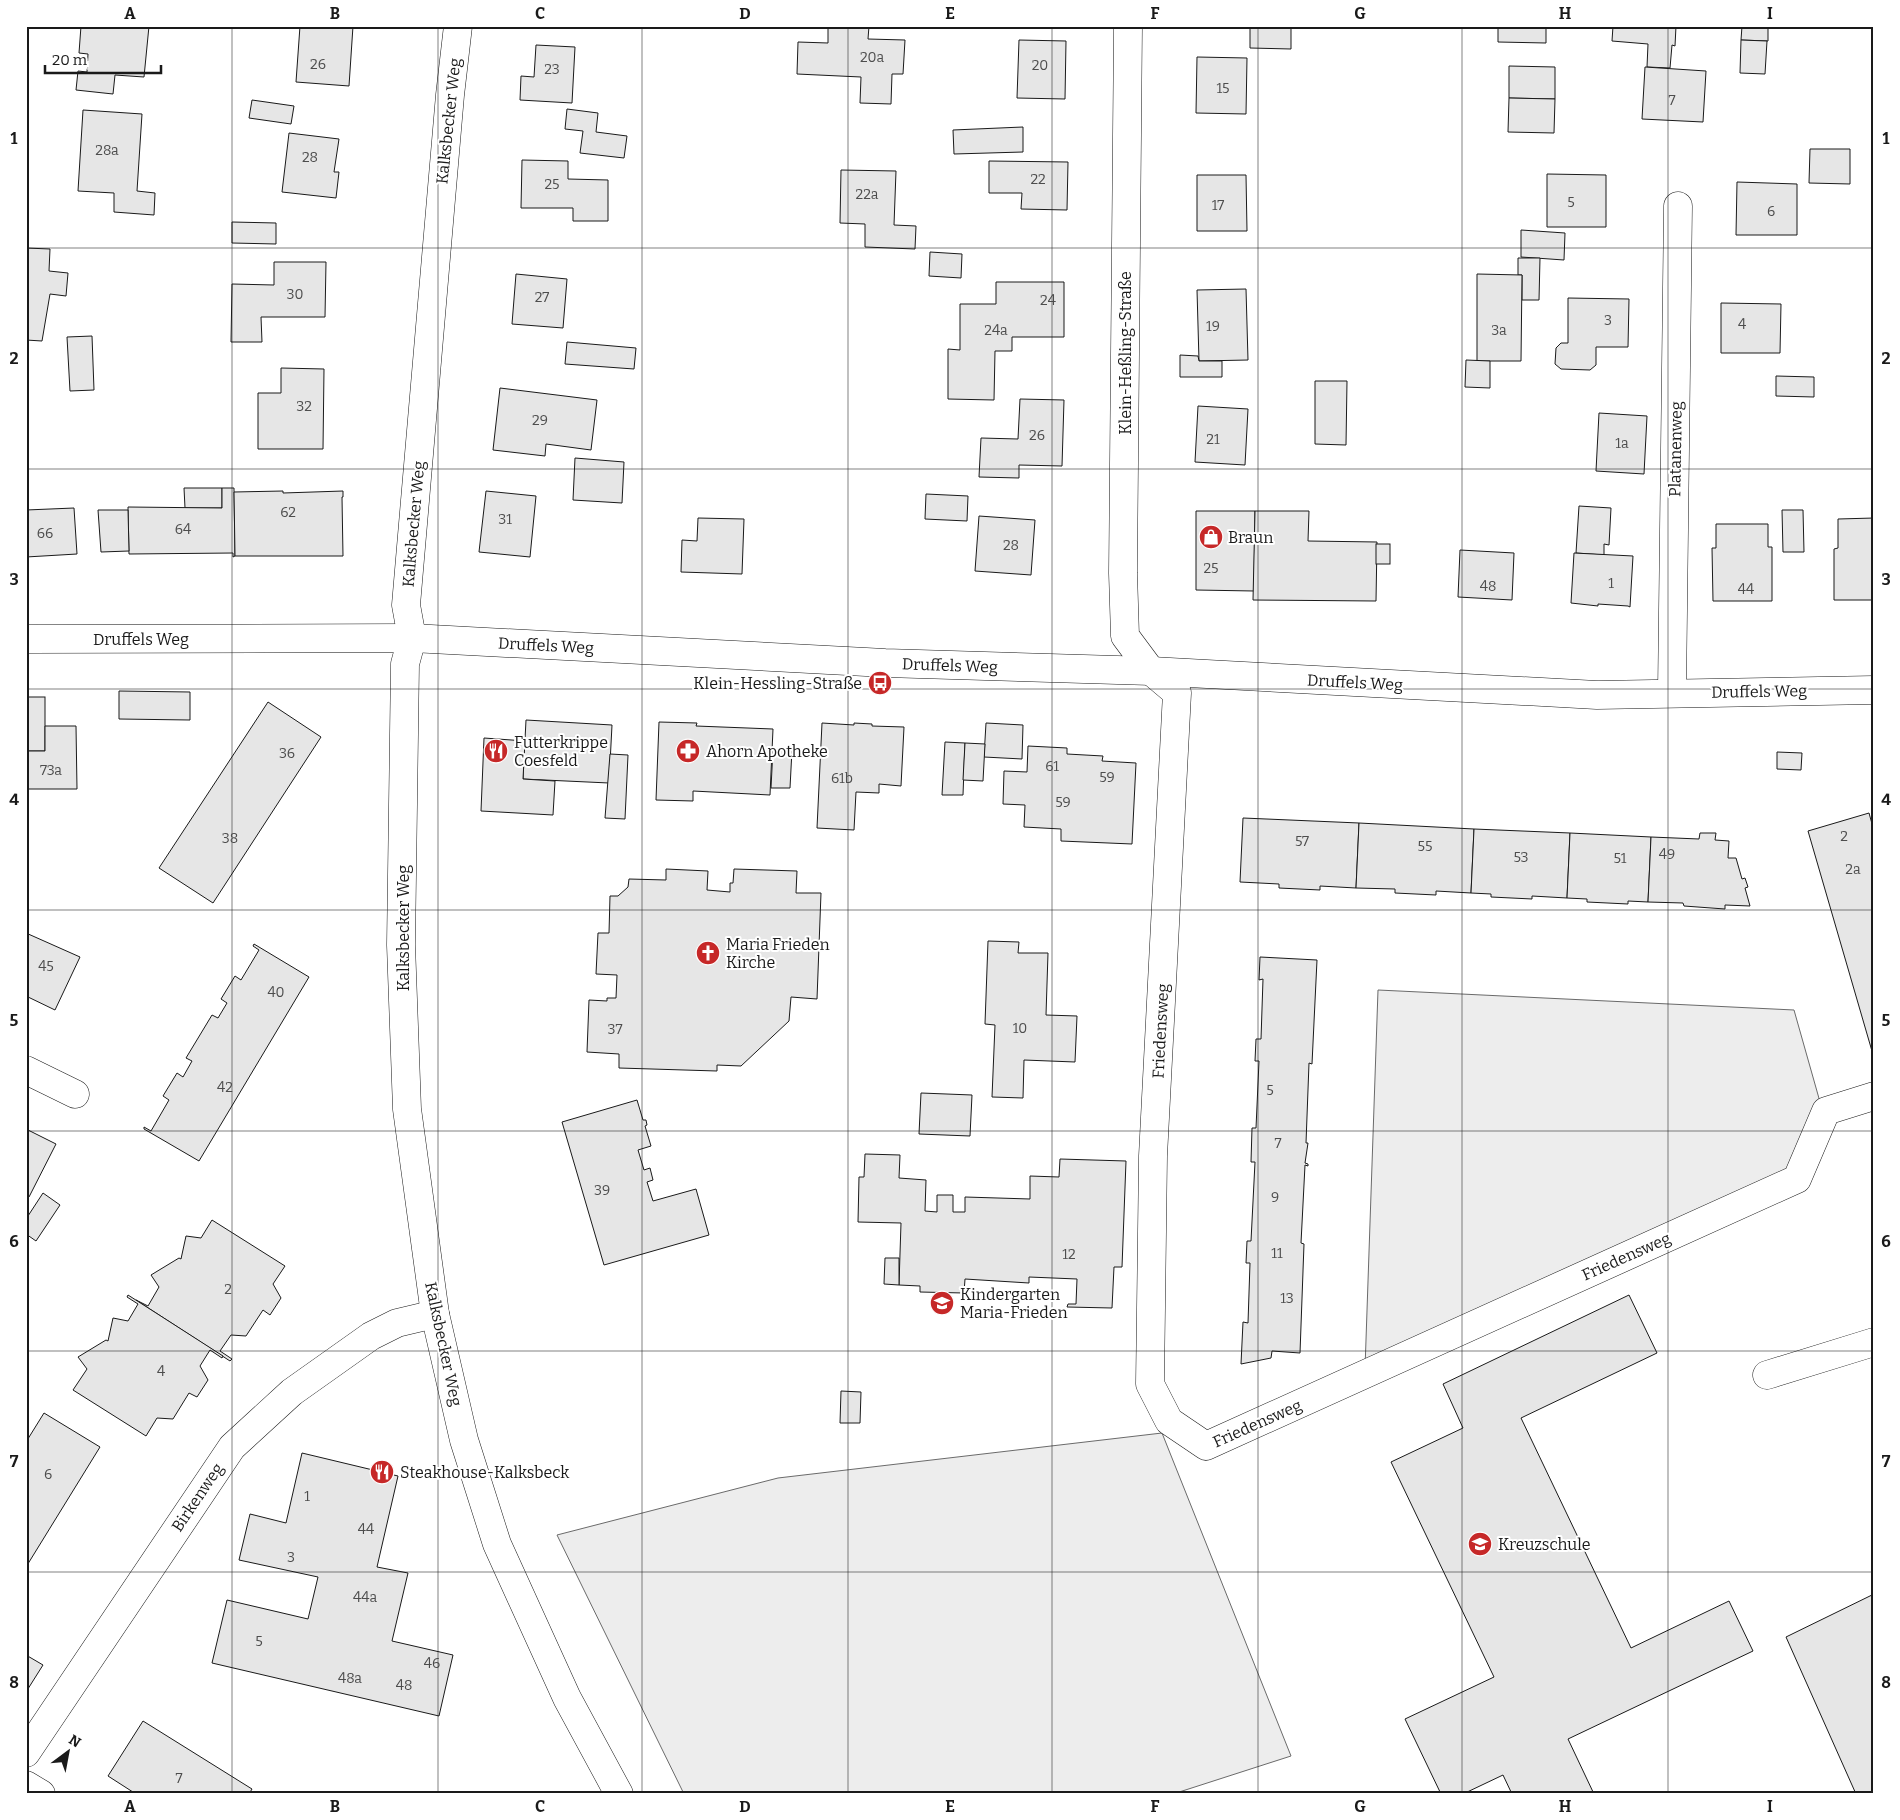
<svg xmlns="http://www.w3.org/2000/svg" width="1900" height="1820" font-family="Bitter,serif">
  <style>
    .green { fill: #ededed; stroke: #6a6a6a }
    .building { fill: #e6e6e6; stroke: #1a1a1a }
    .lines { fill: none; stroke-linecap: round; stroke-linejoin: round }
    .minor-casing { stroke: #1a1a1a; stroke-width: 29 }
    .minor { stroke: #fff; stroke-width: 28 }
    .grid { fill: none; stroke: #1a1a1a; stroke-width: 1; stroke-opacity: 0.55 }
    .labels { text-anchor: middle; stroke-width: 4; stroke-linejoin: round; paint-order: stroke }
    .number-label { font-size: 14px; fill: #4d4d4d }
    .street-label { font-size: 16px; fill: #1a1a1a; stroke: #fff }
    .poi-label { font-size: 16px; fill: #1a1a1a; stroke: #fff; text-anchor: start }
    .neatline { fill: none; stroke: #1a1a1a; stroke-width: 2 }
    .grid-label { font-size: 16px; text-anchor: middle; font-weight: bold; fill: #1a1a1a }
  </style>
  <rect width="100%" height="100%" fill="#fff"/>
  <g class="green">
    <polygon points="1378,990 1794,1010 1822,1109 1795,1176 1365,1369"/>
    <polygon points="1162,1433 1291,1756 1173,1794 684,1794 557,1535 778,1478"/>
  </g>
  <g class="building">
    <polygon points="81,26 149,26 144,77 115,75 113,94 76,90 78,71 87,72 88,54 79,53"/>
    <polygon points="300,26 353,26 349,86 296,82"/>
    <polygon points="828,26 869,26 868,39 905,40 903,74 892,74 891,104 860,103 861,77 797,74 798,42 828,43"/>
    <polygon points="1498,26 1546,26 1546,43 1498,42"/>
    <polygon points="1613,26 1676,26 1675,46 1672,45 1670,68 1647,67 1648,44 1612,41"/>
    <polygon points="1742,26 1768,26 1768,41 1741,40"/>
    <polygon points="1250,27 1291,27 1291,49 1250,48"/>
    <polygon points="1019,40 1066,41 1065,99 1017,98"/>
    <polygon points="1741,40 1767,41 1765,74 1740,73"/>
    <polygon points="536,45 575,47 572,103 520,100 521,76 534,77"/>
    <polygon points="1197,57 1247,58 1246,114 1196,113"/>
    <polygon points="1509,66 1555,67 1555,99 1509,98"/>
    <polygon points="1645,67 1706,71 1703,122 1642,119"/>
    <polygon points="1509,98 1555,99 1554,133 1508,132"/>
    <polygon points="252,100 294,106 291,124 249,118"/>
    <polygon points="567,109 598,113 596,132 627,136 624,158 580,153 583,131 565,129"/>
    <polygon points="83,110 142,114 137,191 155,193 154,215 114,212 114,193 78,191"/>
    <polygon points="1023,127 1023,152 954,154 953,130"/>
    <polygon points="289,133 339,139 334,172 339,172 336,198 282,192"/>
    <polygon points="1810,149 1850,149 1850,184 1809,183"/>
    <polygon points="522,160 568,161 568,179 608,180 608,221 573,221 573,208 521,208"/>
    <polygon points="989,161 1068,162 1067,210 1021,209 1022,193 989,193"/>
    <polygon points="841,170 896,171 894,225 916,226 915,249 865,247 865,224 840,223"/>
    <polygon points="1547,174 1606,175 1606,227 1547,227"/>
    <polygon points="1197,175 1246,175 1247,231 1197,231"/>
    <polygon points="1737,182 1797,184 1797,235 1736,235"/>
    <polygon points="232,222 276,223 276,244 232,243"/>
    <polygon points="1521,230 1565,233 1564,260 1521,257"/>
    <polygon points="26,248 50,249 49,271 68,273 66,296 50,294 42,341 26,340"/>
    <polygon points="930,252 962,254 961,278 929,276"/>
    <polygon points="1518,258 1540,258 1539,300 1522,300 1522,275 1518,275"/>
    <polygon points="274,262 326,262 325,317 261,317 262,342 231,342 232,284 274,285"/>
    <polygon points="516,274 567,279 563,328 512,324"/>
    <polygon points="1477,274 1522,275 1521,361 1477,361"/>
    <polygon points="996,282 1064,282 1064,337 1012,337 1012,351 995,351 994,400 948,399 948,349 960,350 960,304 996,304"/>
    <polygon points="1246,289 1248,360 1199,361 1197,290"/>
    <polygon points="1568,298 1629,299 1628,347 1596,347 1596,365 1590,370 1561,369 1555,364 1556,348 1561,343 1568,343"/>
    <polygon points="1721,303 1781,304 1780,353 1721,353"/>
    <polygon points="92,336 94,390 70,391 67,337"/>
    <polygon points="567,342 636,348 634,369 565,364"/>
    <polygon points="1180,355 1198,356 1199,361 1222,361 1222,377 1180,377"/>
    <polygon points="1466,360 1490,361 1490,388 1465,387"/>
    <polygon points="281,368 324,369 323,449 258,449 258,393 281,393"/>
    <polygon points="1776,376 1814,377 1814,397 1776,396"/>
    <polygon points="1315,381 1347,381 1346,445 1315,444"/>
    <polygon points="500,388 597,400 591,450 546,444 545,456 493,450"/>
    <polygon points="1020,399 1064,400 1062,466 1019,465 1019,478 979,477 981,438 1018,439"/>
    <polygon points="1198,406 1248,409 1245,465 1195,462"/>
    <polygon points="1599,413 1647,416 1644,474 1596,471"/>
    <polygon points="575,458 624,462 622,503 573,500"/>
    <polygon points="184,488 222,488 222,508 185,508"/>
    <polygon points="222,488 234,488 235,556 233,557 233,553 129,554 128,507 222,508"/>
    <polygon points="283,491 283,493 343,491 343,497 342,497 343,556 235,556 234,492"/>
    <polygon points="486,491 536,496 530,557 479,552"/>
    <polygon points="926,494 968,496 967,521 925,519"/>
    <polygon points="1579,506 1611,508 1609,545 1604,544 1604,555 1576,553"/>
    <polygon points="74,508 77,554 26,557 26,510"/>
    <polygon points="98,510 128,510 129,551 101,552"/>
    <polygon points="1782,510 1803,510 1804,552 1783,552"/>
    <polygon points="1196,511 1255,511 1254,591 1196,590"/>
    <polygon points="1255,511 1309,511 1308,541 1377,542 1376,601 1253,600"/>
    <polygon points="979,516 1035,520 1031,575 975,571"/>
    <polygon points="698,518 744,519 742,574 681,572 682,540 697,541"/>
    <polygon points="1874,518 1874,600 1834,600 1834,549 1838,548 1838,519"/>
    <polygon points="1716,524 1768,524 1768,547 1772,547 1772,601 1713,601 1712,548 1716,548"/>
    <rect x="1376" y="544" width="14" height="20"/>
    <polygon points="1460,550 1514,553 1512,600 1458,597"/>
    <polygon points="1574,553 1633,556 1630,607 1628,606 1598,604 1598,606 1571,603"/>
    <polygon points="119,691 190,692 190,720 119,719"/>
    <rect x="26" y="697" width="19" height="54"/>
    <polygon points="268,702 321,737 213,903 159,868"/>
    <polygon points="526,720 612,725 609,783 523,779"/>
    <polygon points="659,722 697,723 696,726 773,729 770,795 693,791 693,801 656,800"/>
    <polygon points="822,723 854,725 854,723 872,724 872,726 904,727 901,786 879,784 879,793 856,792 854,830 817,828"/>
    <polygon points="986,723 1023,725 1022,759 984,757"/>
    <polygon points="45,726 76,726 77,789 26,789 26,751 45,751"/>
    <polygon points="484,738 525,741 523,779 555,781 553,815 481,811"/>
    <polygon points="945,742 965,743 963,795 942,795"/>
    <polygon points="965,743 985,744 983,781 963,780"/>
    <polygon points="1028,746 1067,748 1067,754 1103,756 1102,761 1136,763 1132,844 1061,841 1061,829 1024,827 1025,805 1003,804 1004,771 1027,772"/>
    <polygon points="773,749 792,750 790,788 771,788"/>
    <polygon points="1777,752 1802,753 1801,770 1777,769"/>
    <polygon points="610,754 628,755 625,819 605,818"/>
    <polygon points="1869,813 1874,831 1874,1058 1808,831"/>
    <polygon points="1243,818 1359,823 1356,888 1320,886 1320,890 1279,888 1279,884 1240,882"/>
    <polygon points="1359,823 1474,829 1471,893 1436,891 1436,895 1395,893 1395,889 1356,888"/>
    <polygon points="1474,829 1570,833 1567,898 1532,896 1532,899 1491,897 1491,894 1471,893"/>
    <polygon points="1570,833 1651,837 1648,902 1628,901 1628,904 1587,902 1587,899 1567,898"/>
    <polygon points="1700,833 1716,833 1715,840 1729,841 1728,858 1736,858 1742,879 1745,878 1748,887 1745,888 1750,906 1725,905 1725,909 1684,906 1683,903 1648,902 1651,837 1699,839"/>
    <polygon points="666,869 708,871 707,890 730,892 730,883 733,883 734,869 797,871 796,893 821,893 817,999 791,997 789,1021 741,1066 717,1065 717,1071 619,1068 619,1054 587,1052 589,1000 607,1001 607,998 616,998 617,975 596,974 598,933 609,933 610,896 618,896 628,887 629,879 666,880"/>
    <polygon points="26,933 80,957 55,1010 26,996"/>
    <polygon points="988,941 1019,942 1018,953 1048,953 1046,1015 1077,1016 1075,1062 1024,1060 1023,1098 992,1097 995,1025 985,1024"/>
    <polygon points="254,944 309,977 199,1161 144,1129 144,1127 151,1131 169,1100 163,1096 177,1073 183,1077 192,1061 186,1058 212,1015 218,1018 227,1003 221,999 235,976 241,980 259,950 253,946"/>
    <polygon points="1260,957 1317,960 1312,1064 1309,1063 1306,1143 1308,1143 1305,1163 1308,1164 1308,1166 1305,1165 1301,1243 1304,1244 1300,1353 1272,1351 1271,1358 1241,1364 1243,1322 1248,1323 1250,1263 1246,1263 1247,1241 1251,1241 1255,1162 1251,1162 1252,1128 1256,1128 1259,1061 1255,1061 1256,1039 1261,1039 1263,979 1259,980"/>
    <polygon points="921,1093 972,1095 970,1136 919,1134"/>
    <polygon points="637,1100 643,1120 646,1120 647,1125 645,1126 651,1146 638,1150 644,1170 650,1168 653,1180 647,1182 653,1201 696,1189 709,1235 604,1265 562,1122"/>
    <polygon points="26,1129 56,1144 29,1197 26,1195"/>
    <polygon points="865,1154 900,1155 899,1178 926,1180 925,1211 937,1212 937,1195 953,1195 953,1212 965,1212 965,1197 1030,1199 1030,1176 1059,1177 1060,1159 1126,1161 1122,1267 1114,1267 1112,1308 1067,1307 1068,1304 1076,1304 1077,1279 1029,1277 1029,1283 965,1279 964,1293 920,1292 920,1286 899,1285 901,1223 858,1222 859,1177 864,1177"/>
    <polygon points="43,1193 60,1205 36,1241 26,1234 26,1219"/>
    <polygon points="212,1220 285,1266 273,1284 281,1298 270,1315 263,1310 246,1336 231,1335 220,1351 232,1359 230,1361 136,1300 148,1306 159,1287 151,1275 179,1258 181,1259 186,1236 201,1238"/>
    <polygon points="885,1258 899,1258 899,1285 884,1284"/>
    <polygon points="128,1295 223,1356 222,1358 210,1350 200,1366 208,1380 197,1397 189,1393 173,1419 157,1418 146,1436 73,1390 87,1369 78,1357 106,1340 108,1341 113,1318 128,1321 138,1304 127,1297"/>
    <polygon points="1629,1295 1657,1353 1521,1418 1631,1648 1729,1601 1753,1651 1568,1739 1594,1794 1512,1794 1503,1775 1463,1794 1441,1794 1405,1719 1494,1677 1391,1462 1463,1428 1443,1384"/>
    <polygon points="841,1391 861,1392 860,1423 840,1423"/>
    <polygon points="44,1413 100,1447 26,1567 26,1442"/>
    <polygon points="302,1453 398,1476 377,1567 408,1573 392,1641 453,1655 439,1716 212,1663 227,1600 308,1619 318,1577 239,1560 250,1514 286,1523"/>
    <polygon points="1874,1594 1874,1792 1870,1794 1856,1794 1786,1637"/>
    <polygon points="26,1655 43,1665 26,1692"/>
    <polygon points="143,1721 252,1789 249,1794 136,1794 108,1776"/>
  </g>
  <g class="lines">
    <g class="minor-casing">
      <g id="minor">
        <polyline points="458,26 450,95 406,605 412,638 405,664 401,945 407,1109 435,1314 464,1440 497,1544 567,1698 619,1794"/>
        <polyline points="1128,26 1123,573 1125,636 1151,671 1177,693 1153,1156 1150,1384 1169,1421 1206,1446 1797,1179 1826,1111 1874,1096"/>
        <polyline points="26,639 412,638 885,663 1151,671 1597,695 1874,690"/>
        <polyline points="1672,692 1678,206"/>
        <polyline points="26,1070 75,1094"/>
        <polyline points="1767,1375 1874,1342"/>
        <polyline points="26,1753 232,1447 292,1392 371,1336 397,1323 435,1314"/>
        <polyline points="26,1785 41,1794"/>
      </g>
    </g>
    <use href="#minor" class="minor"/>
  </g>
  <path class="grid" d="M232 26V1794M438 26V1794M642 26V1794M848 26V1794M1052 26V1794M1258 26V1794M1462 26V1794M1668 26V1794M26 248H1874M26 469H1874M26 689H1874M26 910H1874M26 1131H1874M26 1351H1874M26 1572H1874"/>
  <defs>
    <g id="shop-disc" transform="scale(1.25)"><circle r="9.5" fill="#c62828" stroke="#fff"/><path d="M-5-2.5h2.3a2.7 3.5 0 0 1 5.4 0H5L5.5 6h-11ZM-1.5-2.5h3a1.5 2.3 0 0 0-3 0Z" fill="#fff"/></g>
    <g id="bus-disc" transform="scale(1.25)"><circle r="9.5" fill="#c62828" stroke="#fff"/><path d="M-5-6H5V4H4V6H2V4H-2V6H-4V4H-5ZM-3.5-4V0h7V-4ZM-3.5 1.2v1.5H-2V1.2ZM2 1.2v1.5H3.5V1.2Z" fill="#fff"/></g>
    <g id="restaurant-disc" transform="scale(1.25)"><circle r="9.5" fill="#c62828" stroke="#fff"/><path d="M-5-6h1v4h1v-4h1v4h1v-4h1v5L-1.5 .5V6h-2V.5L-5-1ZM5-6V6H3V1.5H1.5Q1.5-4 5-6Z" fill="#fff"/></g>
    <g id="pharmacy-disc" transform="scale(1.25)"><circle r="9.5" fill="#c62828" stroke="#fff"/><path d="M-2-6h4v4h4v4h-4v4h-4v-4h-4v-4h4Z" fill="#fff"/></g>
    <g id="church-disc" transform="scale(1.25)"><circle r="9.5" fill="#c62828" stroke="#fff"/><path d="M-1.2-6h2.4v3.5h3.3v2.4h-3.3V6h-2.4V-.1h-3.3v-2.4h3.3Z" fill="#fff"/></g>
    <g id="school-disc" transform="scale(1.25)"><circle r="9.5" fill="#c62828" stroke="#fff"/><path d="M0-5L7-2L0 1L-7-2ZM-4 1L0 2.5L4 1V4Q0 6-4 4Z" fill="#fff"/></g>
  </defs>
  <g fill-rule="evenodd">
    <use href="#shop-disc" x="1211" y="537"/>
    <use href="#bus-disc" x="880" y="683"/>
    <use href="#restaurant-disc" x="496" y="751"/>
    <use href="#pharmacy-disc" x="688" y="751"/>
    <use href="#church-disc" x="708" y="953"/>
    <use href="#school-disc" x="942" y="1303"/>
    <use href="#restaurant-disc" x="382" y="1472"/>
    <use href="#school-disc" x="1480" y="1544"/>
  </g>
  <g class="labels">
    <g class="number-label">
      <text x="872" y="62">20a</text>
      <text x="318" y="69">26</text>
      <text x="1040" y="70">20</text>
      <text x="552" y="74">23</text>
      <text x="1223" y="93">15</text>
      <text x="1672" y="105">7</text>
      <text x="107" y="155">28a</text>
      <text x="310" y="162">28</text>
      <text x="1038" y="184">22</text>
      <text x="552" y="189">25</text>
      <text x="867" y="199">22a</text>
      <text x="1571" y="207">5</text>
      <text x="1218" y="210">17</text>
      <text x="1771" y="216">6</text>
      <text x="295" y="299">30</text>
      <text x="542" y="302">27</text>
      <text x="1048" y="305">24</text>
      <text x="1608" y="325">3</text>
      <text x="1742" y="329">4</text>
      <text x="1213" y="331">19</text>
      <text x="996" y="335">24a</text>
      <text x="1499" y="335">3a</text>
      <text x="304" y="411">32</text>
      <text x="540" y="425">29</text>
      <text x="1037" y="440">26</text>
      <text x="1213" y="444">21</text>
      <text x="1622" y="448">1a</text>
      <text x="288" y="517">62</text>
      <text x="505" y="524">31</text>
      <text x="183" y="534">64</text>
      <text x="45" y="538">66</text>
      <text x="1011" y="550">28</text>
      <text x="1211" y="573">25</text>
      <text x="1611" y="588">1</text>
      <text x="1488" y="591">48</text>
      <text x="1746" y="594">44</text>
      <text x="287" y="758">36</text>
      <text x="1052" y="771">61</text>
      <text x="51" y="775">73a</text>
      <text x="1107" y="782">59</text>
      <text x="842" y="783">61b</text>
      <text x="1063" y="807">59</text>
      <text x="1844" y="841">2</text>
      <text x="230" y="843">38</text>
      <text x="1302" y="846">57</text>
      <text x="1425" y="851">55</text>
      <text x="1667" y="859">49</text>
      <text x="1521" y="862">53</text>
      <text x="1620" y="863">51</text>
      <text x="1853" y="874">2a</text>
      <text x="46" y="971">45</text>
      <text x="276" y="997">40</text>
      <text x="1020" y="1033">10</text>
      <text x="615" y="1034">37</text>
      <text x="225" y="1092">42</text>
      <text x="1270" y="1095">5</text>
      <text x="1278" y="1148">7</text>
      <text x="602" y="1195">39</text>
      <text x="1275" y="1202">9</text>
      <text x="1277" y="1258">11</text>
      <text x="1069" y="1259">12</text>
      <text x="228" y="1294">2</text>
      <text x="1287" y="1303">13</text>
      <text x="161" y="1376">4</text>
      <text x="48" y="1479">6</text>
      <text x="307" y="1501">1</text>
      <text x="366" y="1534">44</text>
      <text x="291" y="1562">3</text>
      <text x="365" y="1602">44a</text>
      <text x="259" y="1646">5</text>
      <text x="432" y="1668">46</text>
      <text x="350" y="1683">48a</text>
      <text x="404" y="1690">48</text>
      <text x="179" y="1783">7</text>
    </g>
    <g class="street-label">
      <text transform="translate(448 121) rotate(-84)" y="6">Kalksbecker Weg</text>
      <text transform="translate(1125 353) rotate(-90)" y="6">Klein-Heßling-Straße</text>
      <text transform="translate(1675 449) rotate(-89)" y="6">Platanenweg</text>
      <text transform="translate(413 524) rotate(-85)" y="6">Kalksbecker Weg</text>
      <text x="141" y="645">Druffels Weg</text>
      <text transform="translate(546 645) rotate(3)" y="6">Druffels Weg</text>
      <text transform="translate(950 665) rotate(2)" y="6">Druffels Weg</text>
      <text transform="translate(1355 682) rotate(3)" y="6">Druffels Weg</text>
      <text transform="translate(1759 691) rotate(-1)" y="6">Druffels Weg</text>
      <text transform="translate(403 928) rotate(-90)" y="6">Kalksbecker Weg</text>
      <text transform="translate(1160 1031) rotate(-87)" y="6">Friedensweg</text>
      <text transform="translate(1626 1256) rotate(-24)" y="6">Friedensweg</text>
      <text transform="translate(444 1344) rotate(78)" y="6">Kalksbecker Weg</text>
      <text transform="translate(1257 1423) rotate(-24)" y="6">Friedensweg</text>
      <text transform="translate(197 1497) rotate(-56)" y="6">Birkenweg</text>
    </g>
    <g class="poi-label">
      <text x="1228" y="543">Braun</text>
      <text x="862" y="689" text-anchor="end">Klein-Hessling-Straße</text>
      <text x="514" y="748">Futterkrippe<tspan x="514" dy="18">Coesfeld</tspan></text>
      <text x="706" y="757">Ahorn Apotheke</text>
      <text x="726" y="950">Maria Frieden<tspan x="726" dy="18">Kirche</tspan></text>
      <text x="960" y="1300">Kindergarten<tspan x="960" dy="18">Maria-Frieden</tspan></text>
      <text x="400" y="1478">Steakhouse-Kalksbeck</text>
      <text x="1498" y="1550">Kreuzschule</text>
    </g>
  </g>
  <rect width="1900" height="1820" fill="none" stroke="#ffffff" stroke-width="55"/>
  <g transform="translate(68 1752) rotate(32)" stroke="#ffffff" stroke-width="4" paint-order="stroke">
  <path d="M0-4L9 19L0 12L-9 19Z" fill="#1a1a1a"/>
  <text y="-8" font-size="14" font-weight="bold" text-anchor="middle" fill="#1a1a1a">N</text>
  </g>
  <path d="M45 65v8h116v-8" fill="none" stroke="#1a1a1a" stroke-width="2.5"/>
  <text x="52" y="65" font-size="15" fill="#1a1a1a" stroke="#ffffff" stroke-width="4" paint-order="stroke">20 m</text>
  <rect x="28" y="28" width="1844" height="1764" class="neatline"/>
  <g class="grid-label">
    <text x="130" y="19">A</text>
    <text x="335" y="19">B</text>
    <text x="540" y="19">C</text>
    <text x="745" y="19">D</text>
    <text x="950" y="19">E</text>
    <text x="1155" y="19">F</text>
    <text x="1360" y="19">G</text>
    <text x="1565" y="19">H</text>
    <text x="1770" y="19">I</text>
    <text x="14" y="144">1</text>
    <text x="1886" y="144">1</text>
    <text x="14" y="364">2</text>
    <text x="1886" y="364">2</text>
    <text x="14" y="585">3</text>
    <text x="1886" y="585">3</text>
    <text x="14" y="805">4</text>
    <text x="1886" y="805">4</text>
    <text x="14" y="1026">5</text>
    <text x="1886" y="1026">5</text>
    <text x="14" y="1247">6</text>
    <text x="1886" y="1247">6</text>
    <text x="14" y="1467">7</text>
    <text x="1886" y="1467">7</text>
    <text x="14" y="1688">8</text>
    <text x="1886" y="1688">8</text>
    <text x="130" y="1812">A</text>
    <text x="335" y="1812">B</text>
    <text x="540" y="1812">C</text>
    <text x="745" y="1812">D</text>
    <text x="950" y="1812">E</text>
    <text x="1155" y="1812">F</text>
    <text x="1360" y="1812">G</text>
    <text x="1565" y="1812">H</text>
    <text x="1770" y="1812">I</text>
  </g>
</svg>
